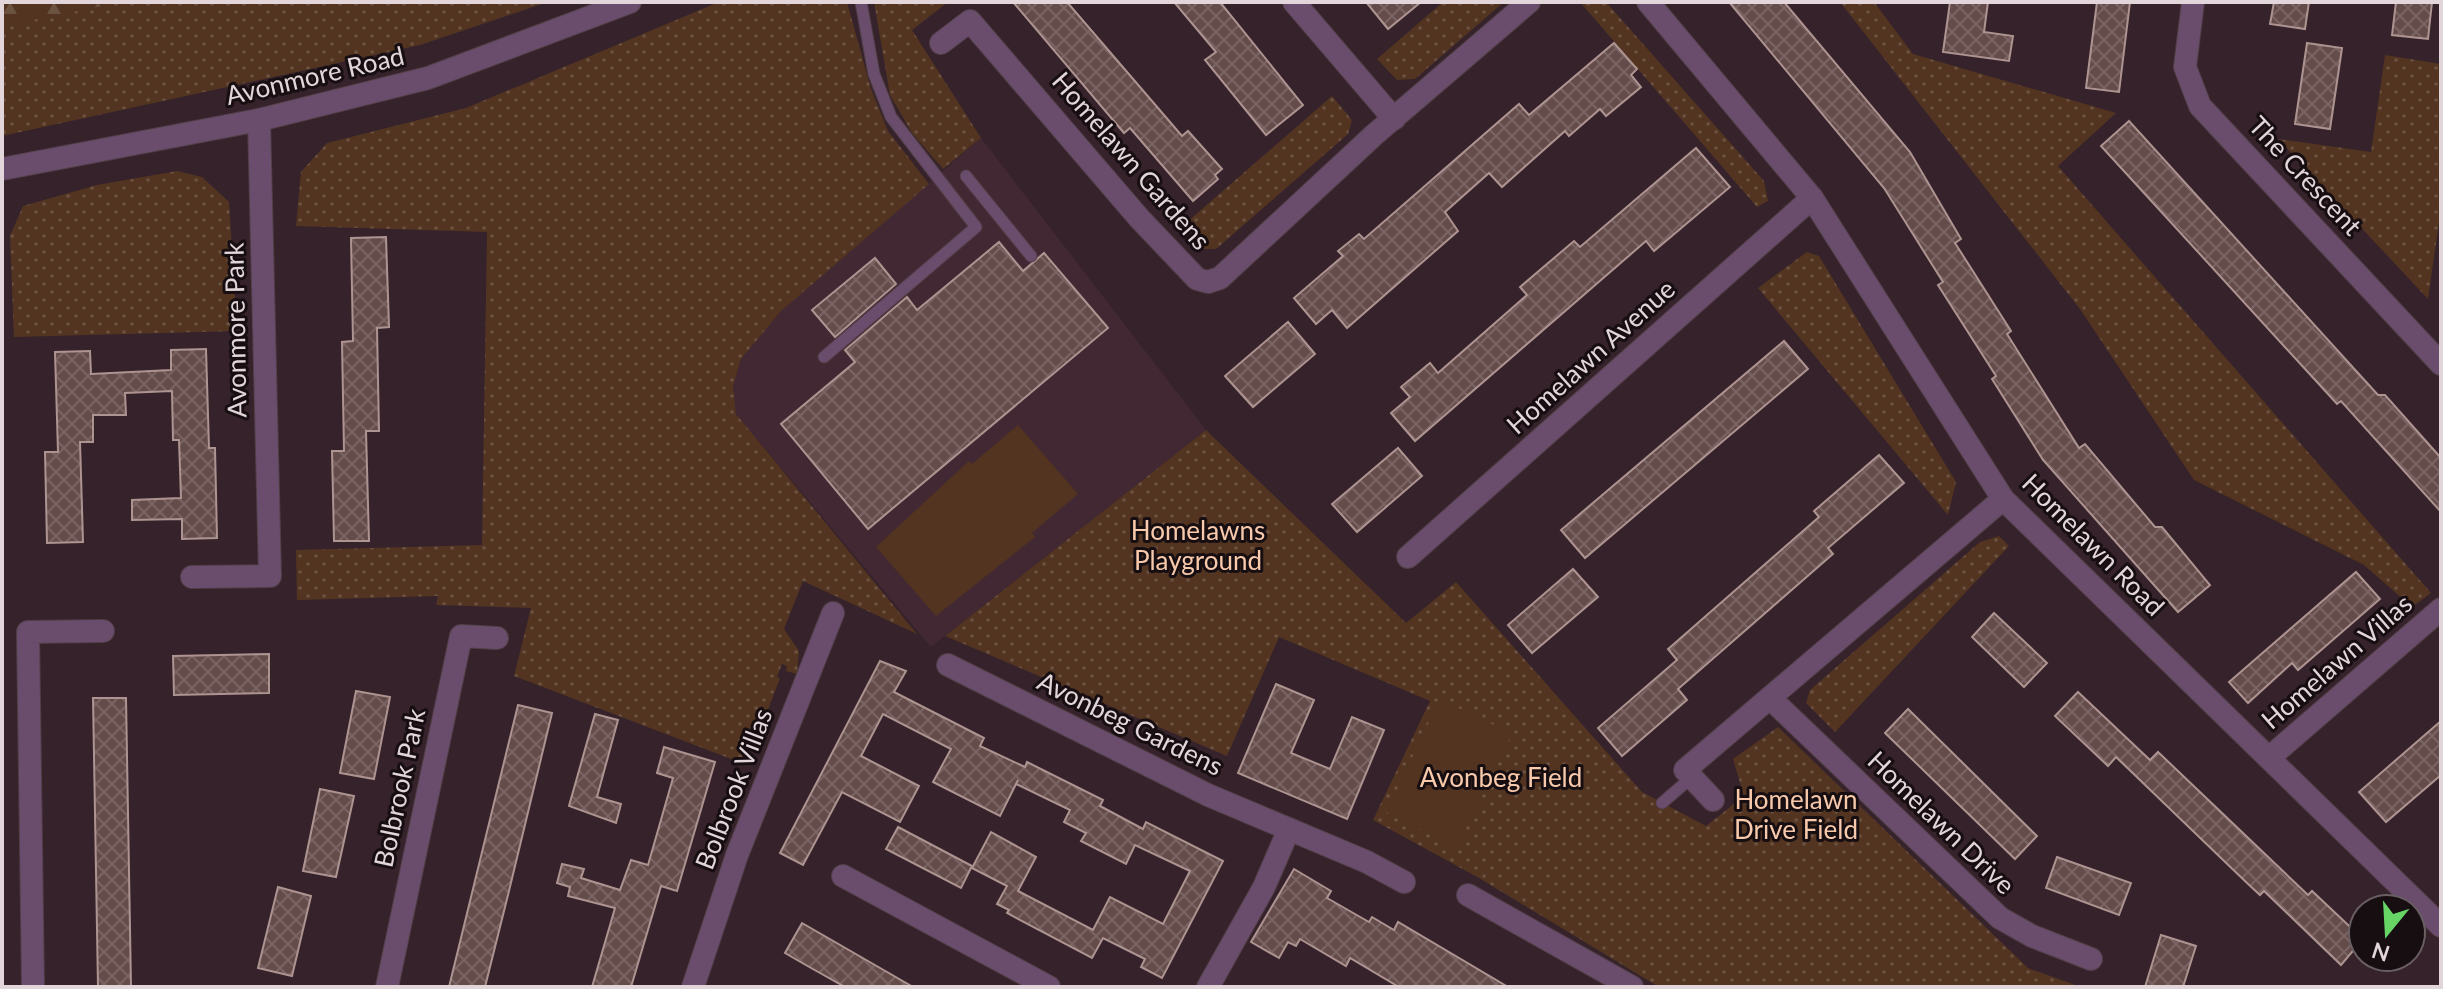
<svg xmlns="http://www.w3.org/2000/svg" width="2443" height="989" font-family="Lato,sans-serif">
  <style>
    .built { fill: #422833 }
    .green { fill: url(#green-dots) }
    .forest { fill: url(#forest-firs) }
    .pitch { fill: #523420 }
    .building { fill: url(#building-cross-hatch); stroke: #ae9491; stroke-width: 2 }
    .lines { fill: none; stroke-linecap: round; stroke-linejoin: round }
    .service-casing { stroke: #513f46; stroke-width: 13 }
    .minor-casing { stroke: #513f46; stroke-width: 24 }
    .tertiary-casing { stroke: #513f46; stroke-width: 24 }
    .service { stroke: #6a4c6d; stroke-width: 11 }
    .minor { stroke: #6a4c6d; stroke-width: 22 }
    .tertiary { stroke: #6a4c6d; stroke-width: 22 }
    .labels { text-anchor: middle; stroke-width: 6; stroke-linejoin: round; paint-order: stroke }
    .street-label { font-size: 26px; fill: #e3d6db; stroke: #170e12 }
    .park-label { font-size: 26px; fill: #f8c9ab; stroke: #170e12 }
  </style>
  <defs>
    <pattern id="green-dots" width="8" height="8" patternUnits="userSpaceOnUse" patternTransform="scale(2)"><rect width="8" height="8" fill="#523420"/><path d="M2 2h.1M6 6h.1" fill="none" stroke="#6b5140" stroke-width="1.8" stroke-linecap="round"/></pattern>
    <pattern id="forest-firs" width="22" height="20" patternUnits="userSpaceOnUse" patternTransform="scale(2)"><rect width="22" height="20" fill="#523420"/><path d="M5 1l3.5 6h-7zM16 11l3.5 6h-7z" fill="#6b5140"/></pattern>
    <pattern id="building-cross-hatch" width="8" height="8" patternUnits="userSpaceOnUse" patternTransform="scale(2)"><rect width="8" height="8" fill="#644c4a"/><path d="M0 0l8 8M0 8l8-8" fill="none" stroke="#7a6564"/></pattern>
  </defs>
  <rect width="100%" height="100%" fill="#35222a"/>
  <polygon class="built" points="981,138 1206,430 931,647 736,414 733,386 741,359 781,311"/>
  <g class="green">
    <polygon points="2,2 548,2 420,45 2,136"/>
    <polygon points="719,2 847,2 871,89 888,131 929,184 781,311 741,359 733,386 736,414 917,634 803,581 784,629 799,651 797,674 786,671 787,666 782,664 777,677 780,678 747,765 514,676 531,608 436,605 438,596 297,600 296,550 482,545 487,232 296,226 301,172 327,143 466,108"/>
    <polygon points="874,2 948,2 912,30 981,138 943,169 912,133 890,95"/>
    <polygon points="1443,2 1504,2 1415,79 1397,80 1377,59"/>
    <polygon points="1580,2 1606,2 1764,181 1768,201 1757,207"/>
    <polygon points="1840,2 1874,2 1913,54 2116,113 2058,166 2431,593 2412,607 2364,565 2194,480 2080,309"/>
    <polygon points="2385,55 2441,64 2441,208 2428,299 2278,139 2371,152"/>
    <polygon points="1332,96 1352,120 1348,134 1216,249 1200,249 1179,229"/>
    <polygon points="177,171 202,177 229,202 237,331 14,337 10,236 23,206 97,185"/>
    <polygon points="1807,252 1819,256 1956,482 1948,515 1758,288"/>
    <polygon points="1206,430 1406,623 1456,582 1642,792 1706,826 1744,796 1733,759 1778,727 2028,968 2081,987 1659,987 1479,878 1373,820 1430,701 1279,637 1227,756 945,636"/>
    <polygon points="1999,536 2009,546 1835,732 1806,703 1810,690 1980,542"/>
  </g>
  <polygon class="forest" points="2,2 122,2 2,26"/>
  <g class="pitch">
    <polygon points="1018,425 1078,494 1032,533 1035,537 936,616 876,547 969,461 972,464"/>
    <polygon points="1440,699 1512,734 1456,848 1386,812"/>
  </g>
  <g class="building">
    <polygon points="1013,2 1067,2 1182,136 1188,131 1222,169 1215,175 1218,179 1193,201 1130,128 1124,133"/>
    <polygon points="1174,2 1220,2 1303,105 1266,135 1205,60 1216,52"/>
    <polygon points="1366,2 1421,2 1388,29"/>
    <polygon points="1729,2 1784,2 1910,152 1961,239 1955,243 2011,331 2007,334 2079,448 2085,444 2155,527 2162,527 2210,585 2178,612 2043,460 1992,379 1996,376 1938,285 1943,282 1884,188"/>
    <polygon points="1950,2 1988,2 1984,32 2013,36 2009,61 1943,52"/>
    <polygon points="2097,2 2130,2 2119,92 2086,88"/>
    <polygon points="2274,2 2309,2 2305,29 2270,24"/>
    <polygon points="2396,2 2432,2 2428,39 2392,35"/>
    <polygon points="1614,43 1637,69 1631,75 1641,87 1606,116 1600,109 1569,136 1565,131 1502,187 1489,173 1445,212 1458,231 1347,328 1332,310 1316,324 1294,298 1343,256 1338,251 1359,234 1364,239 1519,104 1529,115"/>
    <polygon points="2307,43 2342,48 2330,129 2295,124"/>
    <polygon points="2129,121 2378,395 2385,395 2441,458 2441,512 2341,401 2337,404 2101,146"/>
    <polygon points="1696,148 1730,187 1654,251 1646,241 1415,441 1391,413 1410,397 1401,387 1430,363 1438,373 1527,295 1520,287 1574,241 1580,247"/>
    <polygon points="386,237 389,327 377,328 379,431 366,431 369,541 334,541 332,451 344,451 342,342 353,341 351,238"/>
    <polygon points="999,242 1023,271 1044,253 1108,328 868,529 781,424 855,362 845,350 907,297 917,310"/>
    <polygon points="875,258 896,284 835,337 812,310"/>
    <polygon points="1288,322 1315,354 1253,407 1225,376"/>
    <polygon points="1784,341 1808,369 1585,558 1561,530"/>
    <polygon points="206,349 209,448 215,448 217,538 182,539 182,519 132,520 132,500 181,498 179,440 173,440 172,391 125,393 126,415 93,415 93,442 80,442 83,542 47,543 45,452 58,452 55,352 90,351 91,374 171,370 171,350"/>
    <polygon points="1398,448 1422,476 1357,532 1332,504"/>
    <polygon points="1879,455 1904,483 1828,548 1833,554 1678,689 1687,700 1622,756 1598,728 1677,660 1668,649 1819,517 1814,511"/>
    <polygon points="1573,569 1598,597 1532,653 1508,625"/>
    <polygon points="2356,572 2380,599 2298,670 2292,663 2248,703 2229,682"/>
    <polygon points="1994,613 2047,663 2024,687 1972,637"/>
    <polygon points="269,654 269,693 174,695 173,656"/>
    <polygon points="880,661 906,671 894,692 984,738 980,746 1025,767 1027,762 1103,800 1100,806 1143,829 1146,822 1223,861 1162,978 1141,967 1145,959 1103,938 1092,958 1007,913 1009,910 997,904 1007,886 972,868 991,832 1036,857 1018,891 1093,930 1110,897 1163,924 1190,871 1135,845 1126,864 1081,841 1086,833 1064,822 1070,810 1016,784 1018,780 1000,816 933,782 951,749 883,714 861,756 919,786 900,822 842,792 803,865 780,853"/>
    <polygon points="1276,684 1314,700 1291,753 1330,769 1352,717 1384,730 1347,819 1238,773"/>
    <polygon points="356,691 390,697 374,779 340,773"/>
    <polygon points="2078,692 2150,760 2158,752 2308,895 2312,891 2363,939 2341,965 2264,891 2260,895 2247,883 2116,757 2108,766 2055,716"/>
    <polygon points="93,698 126,698 131,987 98,987"/>
    <polygon points="518,705 552,713 508,895 485,987 449,987"/>
    <polygon points="1908,709 2037,836 2015,859 1885,733"/>
    <polygon points="595,714 618,720 597,797 621,804 616,823 569,806"/>
    <polygon points="2441,721 2441,775 2386,822 2359,792"/>
    <polygon points="664,747 715,762 677,891 661,886 631,987 592,987 615,908 568,896 570,887 557,883 562,864 584,869 581,878 620,890 631,860 648,865 673,778 657,773"/>
    <polygon points="320,789 354,796 336,877 303,871"/>
    <polygon points="898,827 972,866 961,888 886,849"/>
    <polygon points="2057,857 2131,883 2119,915 2046,888"/>
    <polygon points="1294,869 1331,891 1327,898 1369,922 1372,917 1394,930 1398,922 1508,987 1399,987 1350,958 1346,966 1300,939 1296,946 1288,942 1279,958 1251,942"/>
    <polygon points="278,887 311,896 292,976 258,968"/>
    <polygon points="802,923 861,957 913,987 845,987 804,964 785,953"/>
    <polygon points="2161,935 2196,946 2183,987 2145,987"/>
  </g>
  <g class="lines">
    <g class="service-casing">
      <g id="service">
        <polyline points="966,176 1031,256"/>
        <polyline points="824,357 976,227 891,117 874,74 861,2"/>
        <polyline points="1662,803 1692,777"/>
      </g>
    </g>
    <g class="minor-casing">
      <g id="minor">
        <polyline points="1294,2 1394,119"/>
        <polyline points="1648,2 1812,198 2003,499 2441,926"/>
        <polyline points="2193,2 2185,67 2200,106 2441,364"/>
        <polyline points="941,43 970,21 1139,218 1197,279 1208,282 1220,278 1374,135 1529,2"/>
        <polyline points="1408,557 1812,198"/>
        <polyline points="192,577 270,576 259,120"/>
        <polyline points="948,665 1208,795 1367,862 1404,882"/>
        <polyline points="1771,699 2000,918 2032,936 2091,959"/>
        <polyline points="2270,757 2441,609"/>
        <polyline points="1713,800 1685,770 2003,499"/>
        <polyline points="843,876 1049,987"/>
        <polyline points="1468,895 1632,987"/>
        <polyline points="33,987 28,632 103,631"/>
        <polyline points="387,987 461,636 497,638"/>
        <polyline points="693,987 737,855 833,613"/>
        <polyline points="1208,987 1264,887 1289,829"/>
      </g>
    </g>
    <g class="tertiary-casing">
      <polyline id="tertiary" points="2,169 259,120 428,78 630,2"/>
    </g>
    <use href="#service" class="service"/>
    <use href="#minor" class="minor"/>
    <use href="#tertiary" class="tertiary"/>
  </g>
  <g class="labels">
    <g class="street-label">
      <text transform="translate(315 76) rotate(-13)" y="9">Avonmore Road</text>
      <text transform="translate(1131 161) rotate(49)" y="9">Homelawn Gardens</text>
      <text transform="translate(2305 176) rotate(47)" y="9">The Crescent</text>
      <text transform="translate(236 330) rotate(-91)" y="9">Avonmore Park</text>
      <text transform="translate(1591 357) rotate(-42)" y="9">Homelawn Avenue</text>
      <text transform="translate(2093 545) rotate(45)" y="9">Homelawn Road</text>
      <text transform="translate(2337 662) rotate(-41)" y="9">Homelawn Villas</text>
      <text transform="translate(1130 724) rotate(26)" y="9">Avonbeg Gardens</text>
      <text transform="translate(400 788) rotate(-78)" y="9">Bolbrook Park</text>
      <text transform="translate(734 789) rotate(-69)" y="9">Bolbrook Villas</text>
      <text transform="translate(1941 823) rotate(44)" y="9">Homelawn Drive</text>
    </g>
    <g class="park-label">
      <text x="1198" y="540">Homelawns<tspan x="1198" dy="30">Playground</tspan></text>
      <text x="1501" y="787">Avonbeg Field</text>
      <text x="1796" y="809">Homelawn<tspan x="1796" dy="30">Drive Field</tspan></text>
    </g>
  </g>
  <rect width="2443" height="989" fill="none" stroke="#e3d6db" stroke-width="8"/>
  <g transform="translate(2387 933) rotate(198)"><circle r="38" fill="#170e12" stroke="#695e62" stroke-width="2"/>
  <path d="M0-6L14 30L0 20L-14 30Z" fill="#67d466"/>
  <text y="-12" font-size="22" font-weight="bold" text-anchor="middle" fill="#e3d6db">N</text>
  </g>
</svg>
